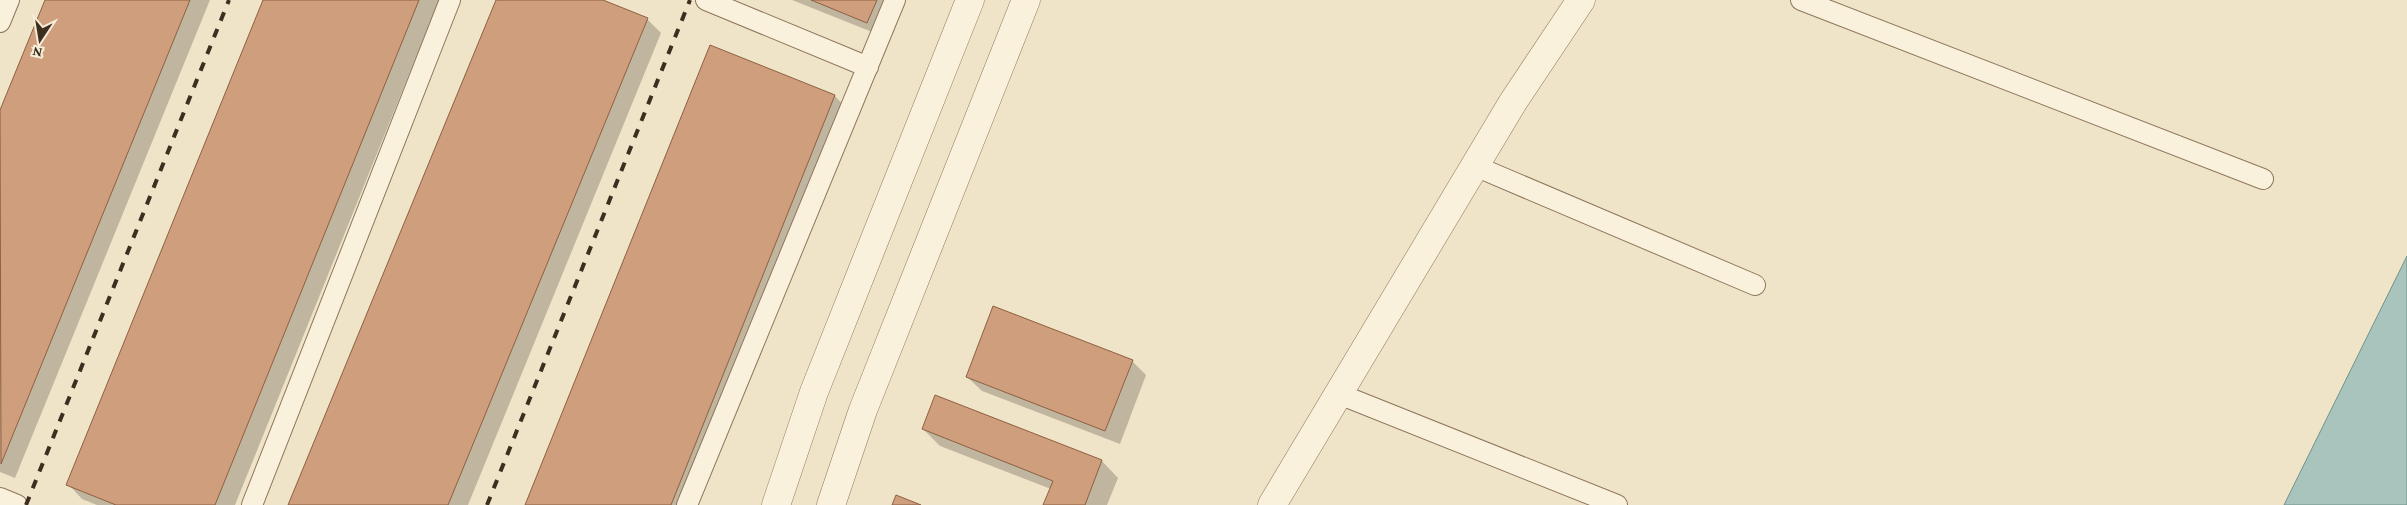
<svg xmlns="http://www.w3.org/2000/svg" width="2407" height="505" font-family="'Crimson Pro',serif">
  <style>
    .water { fill: #a9c4bc; stroke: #6f938a }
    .shadow { fill: #0003 }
    .building { fill: #cf9f7d; stroke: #8d5f41 }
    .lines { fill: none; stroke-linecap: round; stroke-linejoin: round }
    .service-casing { stroke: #8d765c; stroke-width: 22 }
    .minor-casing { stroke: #8d765c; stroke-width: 29 }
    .tertiary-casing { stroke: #8d765c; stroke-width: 29 }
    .service { stroke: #faf1dc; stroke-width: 20 }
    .minor { stroke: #faf1dc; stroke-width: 28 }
    .tertiary { stroke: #faf1dc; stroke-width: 28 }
    .rail { stroke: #3d2e20; stroke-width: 4; stroke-dasharray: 9 9; stroke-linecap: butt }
  </style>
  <rect width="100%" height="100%" fill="#f0e4c8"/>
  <polygon class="water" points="2407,256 2407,505 2284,505"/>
  <g class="shadow">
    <polygon points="46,0 210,0 15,478 0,472 0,113"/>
    <polygon points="264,0 439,0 235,505 97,505 82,499 68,484"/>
    <polygon points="497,0 600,0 647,19 661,33 468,505 289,505"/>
    <polygon points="792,0 897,0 882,36"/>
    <polygon points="710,47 835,96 849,111 690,505 526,505"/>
    <polygon points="1132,361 1146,375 1120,444 982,391 967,377"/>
    <polygon points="936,396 1102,461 1118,478 1107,505 1045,505 1051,489 940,446 923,429"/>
  </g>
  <g class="building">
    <polygon points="45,0 190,0 1,464 0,110"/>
    <polygon points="263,0 419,0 215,505 116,505 66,485"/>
    <polygon points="496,0 603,0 648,18 448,505 288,505"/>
    <polygon points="811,0 877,0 867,23"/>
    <polygon points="710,45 835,95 671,505 525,505"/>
    <polygon points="993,306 1133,360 1105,431 966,377"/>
    <polygon points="935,395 1102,460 1085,505 1043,505 1053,481 922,429"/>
    <polygon points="896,495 921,505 892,505"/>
  </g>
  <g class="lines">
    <g class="service-casing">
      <g id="service">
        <polyline points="706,0 868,67"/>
        <polyline points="1801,0 2263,179"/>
        <polyline points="0,22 9,0"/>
        <polyline points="1475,166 1755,285"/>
        <polyline points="1339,394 1617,505"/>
        <polyline points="0,498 17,505"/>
        <polyline points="252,505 450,0"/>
        <polyline points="687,505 895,0"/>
      </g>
    </g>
    <g class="minor-casing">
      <polyline id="minor" points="1272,505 1513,102 1581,0"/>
    </g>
    <g class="tertiary-casing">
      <g id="tertiary">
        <polyline points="776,505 814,392 970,0"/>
        <polyline points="831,505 863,410 1026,0"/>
      </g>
    </g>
    <use href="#service" class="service"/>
    <use href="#minor" class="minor"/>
    <use href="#tertiary" class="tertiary"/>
    <g class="rail">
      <polyline points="26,505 229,0"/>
      <polyline points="487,505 690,0"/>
    </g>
  </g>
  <g transform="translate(40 40) rotate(192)" stroke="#f7eed8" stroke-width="4" paint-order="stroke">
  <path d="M0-4L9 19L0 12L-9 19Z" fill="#3d2e20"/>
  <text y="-8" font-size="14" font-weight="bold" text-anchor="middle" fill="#3d2e20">N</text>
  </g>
</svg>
